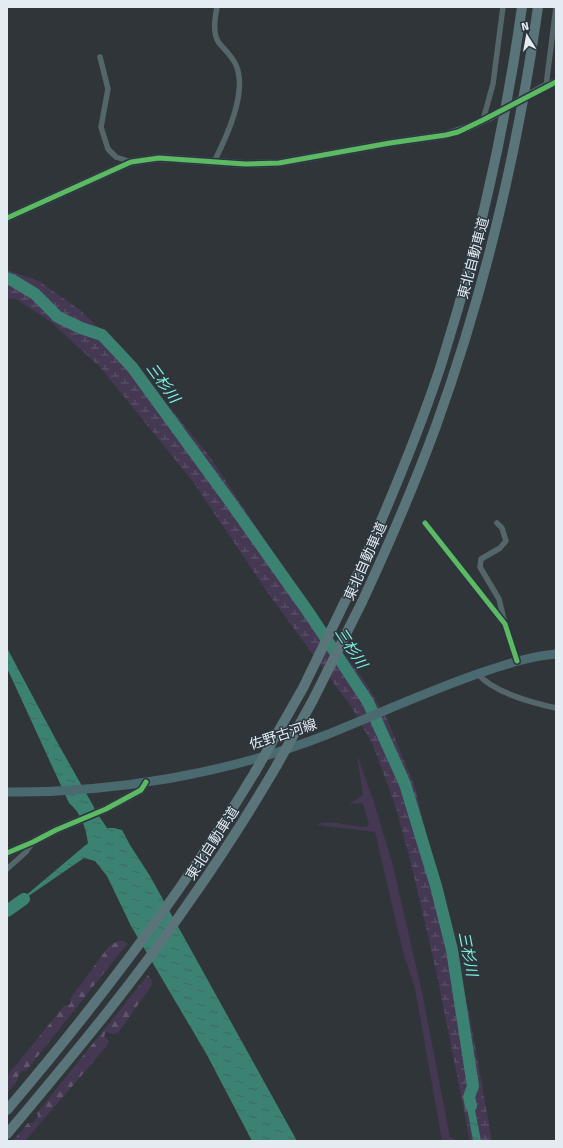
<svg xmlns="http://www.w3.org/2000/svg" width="563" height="1148" font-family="'Fira Sans','Noto Sans JP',sans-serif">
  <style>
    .grass { fill: #453852 }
    .forest { fill: url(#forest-firs) }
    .wetland { fill: url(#wetland-marsh) }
    .water { fill: url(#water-ripples) }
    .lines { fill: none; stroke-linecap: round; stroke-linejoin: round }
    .river { stroke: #3b8273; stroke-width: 12 }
    .street { stroke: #546669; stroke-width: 5.5 }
    .secondary { stroke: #4f666a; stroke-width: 8 }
    .primary { stroke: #4b6a6f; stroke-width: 9 }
    .highway { stroke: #5a7579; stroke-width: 10 }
    .secondary-bridge { stroke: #4f666a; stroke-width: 8 }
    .highway-bridge { stroke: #5a7579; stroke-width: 10 }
    .cycleway-casing { stroke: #2b363f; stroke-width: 8 }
    .cycleway { stroke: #5cba63; stroke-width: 5 }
    .labels { text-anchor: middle; stroke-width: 3; stroke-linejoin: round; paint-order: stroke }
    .street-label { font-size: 14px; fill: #e4ebf1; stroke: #2b363f }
    .water-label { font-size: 15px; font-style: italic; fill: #84f6dc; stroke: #2b363f }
  </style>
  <defs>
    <pattern id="forest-firs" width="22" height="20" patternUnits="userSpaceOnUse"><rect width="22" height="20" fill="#453852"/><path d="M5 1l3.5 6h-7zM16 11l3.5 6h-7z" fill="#60556b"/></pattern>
    <pattern id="wetland-marsh" width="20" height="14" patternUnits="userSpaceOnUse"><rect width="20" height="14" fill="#453852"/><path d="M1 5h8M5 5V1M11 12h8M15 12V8" fill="none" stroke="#60556b"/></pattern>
    <pattern id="water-ripples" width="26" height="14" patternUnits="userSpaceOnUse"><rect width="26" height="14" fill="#3b8273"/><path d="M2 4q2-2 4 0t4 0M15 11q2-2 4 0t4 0" fill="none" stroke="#3f6760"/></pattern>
  </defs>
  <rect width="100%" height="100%" fill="#30353a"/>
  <path class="grass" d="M357 755 374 802 393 866 422 992 450 1137 458 1141H442L415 988 403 952 375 832 317 825C326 819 352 826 363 827L368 826 369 824 363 804 361 803 349 804 363 795Z"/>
  <g class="forest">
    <polygon points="118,941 124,941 127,944 26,1071 22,1071 18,1076 18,1080 7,1093 7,1076 64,1006 69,1005 71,1003 70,999 109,946"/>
    <polygon points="148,975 152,981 152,985 118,1033 113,1034 106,1032 104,1036 109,1041 106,1047 25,1141 13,1141 28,1123 33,1123 38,1116 37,1113"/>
  </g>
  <polygon class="wetland" points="7,270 39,281 80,310 121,349 141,372 210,457 289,577 367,685 387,719 415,787 469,1012 492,1141 481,1141 471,1089 465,1097 473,1141 470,1141 437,975 411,863 395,805 373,745 352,708 270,596 194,483 100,367 51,322 16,299 7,298"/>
  <g class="water">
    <path d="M7 648 56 740 99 816 107 828H114L122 830 130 845 150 876 297 1141H252L207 1055 131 926 107 876 95 861 84 858 11 908 88 843C86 828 81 813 69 803L7 668Z"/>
    <polygon points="469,1085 471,1089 481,1141 473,1141 465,1097"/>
  </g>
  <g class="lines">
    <g class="river">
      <polyline points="7,278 12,280 35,294 58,317 81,328 102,335 132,367 229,500 309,613 368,702 405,784 436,886 452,950 473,1086 469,1097 471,1106"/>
      <polyline points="7,911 24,899"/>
    </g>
    <g class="street">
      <polyline points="100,57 108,89 101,127 108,149 116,157 131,162"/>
      <polyline points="546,86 556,7"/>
      <polyline points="483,120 493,84 503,7"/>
      <path d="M214 162C226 138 248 92 236 65 232 56 225 50 219 43 212 33 215 18 217 7"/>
      <polyline points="425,523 505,624 517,661"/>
      <polyline points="497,523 502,528 506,541 500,548 481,559 480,567 499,599 504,620"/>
      <path d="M478 674C493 692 533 703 556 708"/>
      <polyline points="7,869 26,852 33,842"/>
    </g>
    <g class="secondary">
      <polyline points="542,88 556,82"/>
      <polyline points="7,218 131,162 159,158 245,164 279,163 390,143 446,135 469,127 490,117"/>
      <polyline points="7,853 33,842 56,830 106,809 141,790 146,782"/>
    </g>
    <path class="primary" d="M7 792C113 793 227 774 326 735 378 714 430 690 483 672 507 664 531 656 556 654"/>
    <g class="highway">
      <path d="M351 589C384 516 416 441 441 365 478 248 505 129 522 7"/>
      <path d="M362 602C389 544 414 486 436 426 485 290 518 150 538 7"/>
      <path d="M7 1110C98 1003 183 892 255 772"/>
      <path d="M7 1134C69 1060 132 985 187 905 219 860 249 813 277 765"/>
    </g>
    <polyline class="secondary-bridge" points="490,117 542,88"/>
    <g class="highway-bridge">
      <polyline points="277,765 313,700 362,602"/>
      <polyline points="255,772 303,688 351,589"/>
    </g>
    <g class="cycleway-casing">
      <g id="cycleway">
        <polyline points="7,218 131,162 159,158 245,164 279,163 390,143 446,135 458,132 483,120 556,82"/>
        <polyline points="425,523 505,624 517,661"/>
        <polyline points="7,853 33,842 56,830 106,809 141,790 146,782"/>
      </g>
    </g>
    <use href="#cycleway" class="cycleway"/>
  </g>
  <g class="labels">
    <g class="street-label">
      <text transform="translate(473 258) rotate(-75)" y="5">東北自動車道</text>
      <text transform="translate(365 561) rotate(-66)" y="5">東北自動車道</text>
      <text transform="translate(283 734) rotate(-18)" y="5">佐野古河線</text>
      <text transform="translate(212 843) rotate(-57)" y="5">東北自動車道</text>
    </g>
    <g class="water-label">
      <text transform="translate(163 383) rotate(54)" y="5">三杉川</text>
      <text transform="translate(351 648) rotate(57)" y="5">三杉川</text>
      <text transform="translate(468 954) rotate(79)" y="5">三杉川</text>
    </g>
  </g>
  <rect width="563" height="1148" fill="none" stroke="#e4ebf1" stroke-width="16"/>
  <g transform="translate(527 36) rotate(349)" stroke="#2b363f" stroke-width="3" paint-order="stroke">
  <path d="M0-3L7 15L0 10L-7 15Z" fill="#e4ebf1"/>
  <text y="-6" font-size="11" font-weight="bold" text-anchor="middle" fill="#e4ebf1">N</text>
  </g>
</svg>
